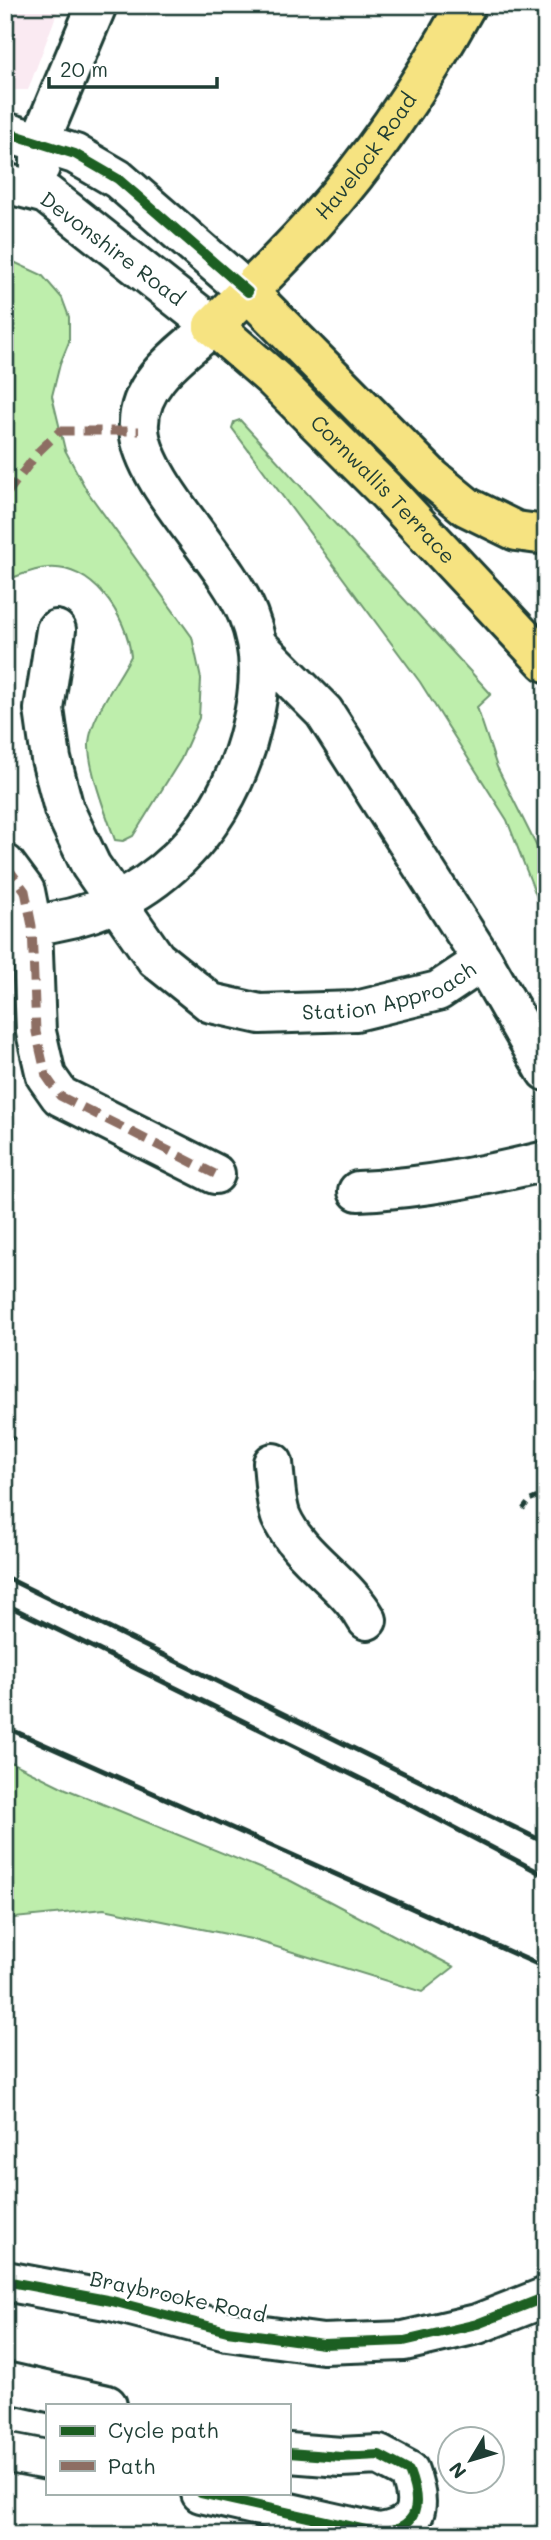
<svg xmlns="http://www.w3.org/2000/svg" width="551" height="2540" font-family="Mali,sans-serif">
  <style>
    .built { fill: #faeaf2 }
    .green { fill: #beeeac; stroke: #6e9670; stroke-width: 2 }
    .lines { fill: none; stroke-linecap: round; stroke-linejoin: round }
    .minor-casing { stroke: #1f3d34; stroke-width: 44 }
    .major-casing { stroke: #1f3d34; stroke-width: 44 }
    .highway-casing { stroke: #1f3d34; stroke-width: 44 }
    .path { stroke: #1f3d34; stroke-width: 4.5; stroke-dasharray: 7 5; stroke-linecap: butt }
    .minor { stroke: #fff; stroke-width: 38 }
    .major { stroke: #f6e381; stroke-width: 38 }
    .highway { stroke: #f6e381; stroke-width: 38 }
    .rail { stroke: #1f3d34; stroke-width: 5 }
    .quiet { stroke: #8d6e63; stroke-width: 9; stroke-dasharray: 18 9; stroke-linecap: butt }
    .cycleway-casing { stroke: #fff; stroke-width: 15 }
    .cycleway { stroke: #1b5e20; stroke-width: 10 }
    .labels { text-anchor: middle; stroke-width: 5; stroke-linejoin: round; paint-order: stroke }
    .street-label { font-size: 21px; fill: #1f3d34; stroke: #fff }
  </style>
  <rect width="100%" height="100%" fill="#fff"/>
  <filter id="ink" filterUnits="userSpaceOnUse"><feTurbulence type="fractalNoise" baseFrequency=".0143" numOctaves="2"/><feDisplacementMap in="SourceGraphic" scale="14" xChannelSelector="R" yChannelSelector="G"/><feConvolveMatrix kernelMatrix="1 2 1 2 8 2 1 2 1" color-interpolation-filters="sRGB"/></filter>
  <g filter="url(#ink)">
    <polygon class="built" points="5,5 60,5 28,90 5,90"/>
    <g class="green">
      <path d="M5 258 42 275 62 298 69 317V342L60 364 52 396 65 450 87 491 192 637 201 679 199 718 181 759 133 836 123 841 115 840C107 817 88 768 89 744 90 717 119 680 131 656 127 615 91 563 47 568 34 569 21 575 9 579L5 574Z"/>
      <polygon points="240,420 491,694 477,707 497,767 546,865 546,921 507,820 420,682 232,428 234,422"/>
      <polygon points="5,1759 66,1789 291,1881 454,1967 422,1992 251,1939 104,1909 5,1919"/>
    </g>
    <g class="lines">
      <g class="minor-casing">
        <g id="minor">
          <polyline points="5,132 75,154 118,179 248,292"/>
          <polyline points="40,167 40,141 97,5"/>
          <path d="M5 183 46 194 213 326C182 353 136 383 139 429 143 484 225 558 248 615 263 653 261 688 251 728 224 844 127 929 5 925"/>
          <path id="s1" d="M56 630 44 709 51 759 64 809 91 866 156 959 211 1003 260 1014 356 1011 438 991 483 961"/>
          <polyline points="258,646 324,712 483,961 546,1071"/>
          <polyline points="5,864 25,891 32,926 36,1032 46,1076 60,1096 215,1174"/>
          <path d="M358 1191C423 1188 483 1176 546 1161"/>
          <path d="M273 1463C275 1480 275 1501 281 1517 299 1558 345 1581 367 1620"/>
          <polyline points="5,2281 112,2301 227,2331 323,2344 404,2341 477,2324 546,2297"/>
          <polyline points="5,2382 107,2405"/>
          <polyline points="5,2452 47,2460"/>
          <path d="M201 2493 379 2533C420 2527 422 2505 409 2471L379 2455 341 2457 289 2453"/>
        </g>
      </g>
      <g class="major-casing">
        <g id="major">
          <path id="s2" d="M213 326C247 292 282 259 314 223 372 159 424 81 466 5"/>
        </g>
      </g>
      <g class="highway-casing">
        <g id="highway">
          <polyline points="248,292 433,479 467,507 516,531 546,535"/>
          <path id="s3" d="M213 326 274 379 388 493 546 662"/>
        </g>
      </g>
      <polyline class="path" points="523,1509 530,1500 546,1493"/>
      <use href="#minor" class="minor"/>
      <use href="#major" class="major"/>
      <use href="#highway" class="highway"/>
      <g class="rail">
        <polyline points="5,1434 13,1438"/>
        <polyline points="5,1577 546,1843"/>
        <polyline points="5,1604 365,1781 546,1876"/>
        <polyline points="5,1727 546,1968"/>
      </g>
      <g class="quiet">
        <polyline points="5,496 39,451 60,431 139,431"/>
        <polyline points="5,864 25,891 32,926 36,1032 46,1076 60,1096 215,1174"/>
      </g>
      <g class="cycleway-casing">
        <g id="cycleway">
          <polyline points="5,132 75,154 118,179 248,292"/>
          <polyline points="5,2281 112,2301 227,2331 323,2344 404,2341 477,2324 546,2297"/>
          <path d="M201 2493 379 2533C420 2527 422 2505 409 2471L379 2455 341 2457 289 2453"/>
        </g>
      </g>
      <use href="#cycleway" class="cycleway"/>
    </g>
  </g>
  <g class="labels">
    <g class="street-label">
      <text dy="7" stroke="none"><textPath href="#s2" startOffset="229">Havelock Road</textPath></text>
      <text transform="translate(112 249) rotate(37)" y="7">Devonshire Road</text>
      <text dy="7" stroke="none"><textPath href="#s3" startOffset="236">Cornwallis Terrace</textPath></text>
      <text dy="7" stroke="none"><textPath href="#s1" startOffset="612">Station Approach</textPath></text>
      <text transform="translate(178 2297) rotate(12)" y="7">Braybrooke Road</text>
    </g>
  </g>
  <rect width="551" height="2540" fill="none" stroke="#fff" stroke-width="28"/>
  <rect x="14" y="14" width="523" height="2512" fill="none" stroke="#1f3d34" stroke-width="2.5" filter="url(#ink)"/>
  <rect x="46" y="2404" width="245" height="91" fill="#ffffff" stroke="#a5b1ae" stroke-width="2"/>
  <rect x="60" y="2426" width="35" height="10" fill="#1b5e20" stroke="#a5b1ae" stroke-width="2"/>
  <text x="108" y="2438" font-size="21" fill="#1f3d34">Cycle path</text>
  <rect x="60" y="2461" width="35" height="10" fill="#8d6e63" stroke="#a5b1ae" stroke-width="2"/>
  <text x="108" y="2474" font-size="21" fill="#1f3d34">Path</text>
  <g transform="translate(471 2460) rotate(232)"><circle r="33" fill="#ffffff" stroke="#a5b1ae" stroke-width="2"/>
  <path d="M0-5L12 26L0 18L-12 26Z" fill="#1f3d34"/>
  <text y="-10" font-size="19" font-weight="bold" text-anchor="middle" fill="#1f3d34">N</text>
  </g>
  <path d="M49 77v10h168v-10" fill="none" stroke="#1f3d34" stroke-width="3.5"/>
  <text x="60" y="77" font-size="21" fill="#1f3d34" stroke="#ffffff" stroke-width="5" paint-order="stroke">20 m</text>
</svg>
